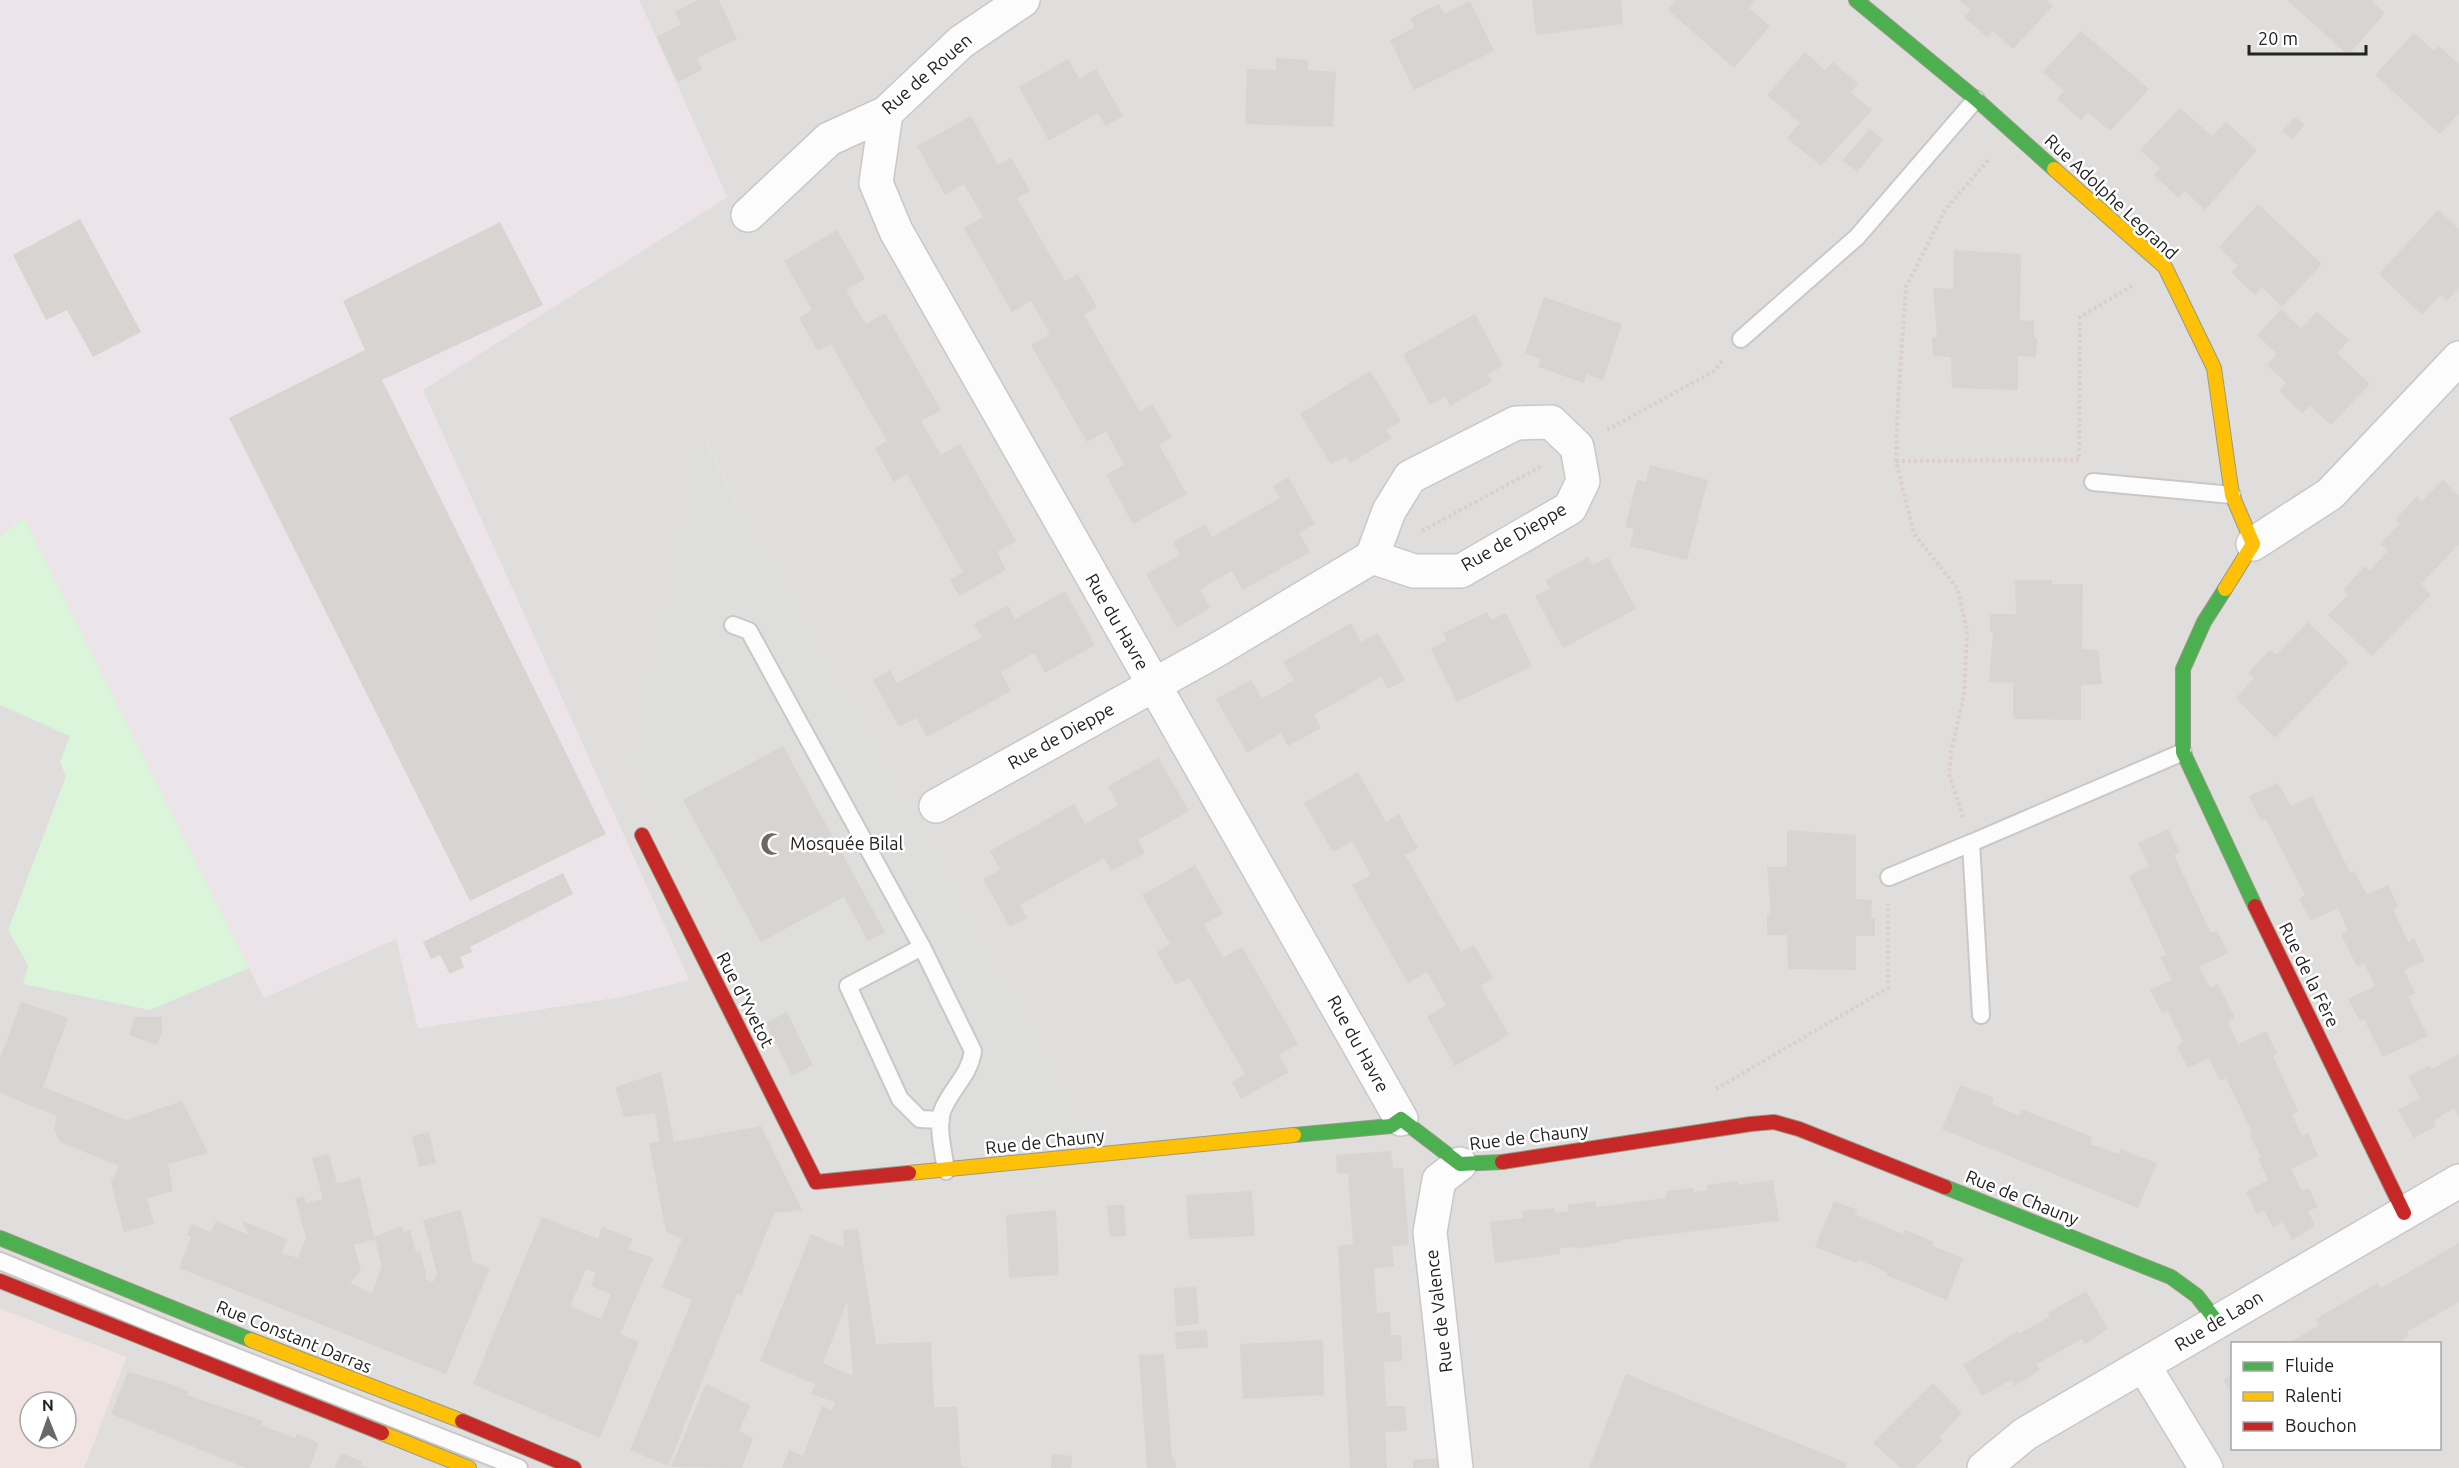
<svg xmlns="http://www.w3.org/2000/svg" width="2459" height="1468" font-family="Ubuntu,sans-serif">
  <style>
    .residential { fill: #dfdedc; fill-rule: evenodd }
    .commercial { fill: #f1e3e1; fill-rule: evenodd }
    .industrial { fill: #ede4e9 }
    .religious { fill: #dededc }
    .park { fill: #daf5da }
    .parking { fill: #e0dfde }
    .building { fill: #d7d4d2; fill-rule: evenodd }
    .lines { fill: none; stroke-linecap: round; stroke-linejoin: round }
    .lane-casing { stroke: #c9c8c7; stroke-width: 20 }
    .street-casing { stroke: #c9c8c7; stroke-width: 36 }
    .fast-casing { stroke: #999a82; stroke-width: 16 }
    .slow-casing { stroke: #999a82; stroke-width: 16 }
    .jam-casing { stroke: #999a82; stroke-width: 16 }
    .path { stroke: #dccecd; stroke-width: 4; stroke-dasharray: 3 3; stroke-linecap: butt }
    .lane { stroke: #fdfcfc; stroke-width: 16 }
    .street { stroke: #fdfcfc; stroke-width: 33 }
    .fast { stroke: #4caf50; stroke-width: 14 }
    .slow { stroke: #ffc107; stroke-width: 14 }
    .jam { stroke: #c62828; stroke-width: 14 }
    .labels { text-anchor: middle; stroke-width: 5; stroke-linejoin: round; paint-order: stroke }
    .street-label { font-size: 18px; fill: #222; stroke: #fff }
    .poi-label { font-size: 18px; fill: #222; stroke: #fff; text-anchor: start }
  </style>
  <rect width="100%" height="100%" fill="#f0eeeb"/>
  <path class="residential" d="M639 0H2459V1468H84L126 1357 0 1309V535L24 518 397 939 418 1028 620 997 689 980 422 390 727 197ZM705 438 746 523 1076 1114 1071 1144 844 1165 828 1157 633 765ZM2232 1344H2440V1448H2232Z"/>
  <path class="commercial" d="M0 1309 126 1357 84 1468H0ZM30 1402H66V1438H30Z"/>
  <polygon class="industrial" points="0,0 639,0 727,197 423,390 689,980 619,997 418,1028 396,939 264,998 24,519 0,535"/>
  <polygon class="religious" points="704,437 746,523 1076,1114 1071,1144 844,1165 828,1157 633,765"/>
  <polygon class="park" points="24,518 249,968 150,1010 23,984 28,965 8,930 66,776 60,762 70,736 0,705 0,536"/>
  <polygon class="parking" points="0,717 61,745 0,918"/>
  <g class="building">
    <polygon points="698,0 719,0 737,39 697,58 702,70 678,82 657,37 681,24 675,12"/>
    <polygon points="1532,0 1621,0 1623,24 1536,35"/>
    <polygon points="1676,0 1756,0 1749,8 1770,26 1734,68 1668,10"/>
    <polygon points="1959,0 2046,0 2053,6 2013,49 1993,31 1987,37 1964,17 1971,10"/>
    <polygon points="2287,0 2371,0 2385,13 2348,55"/>
    <polygon points="1470,1 1494,51 1414,90 1390,40 1415,27 1410,18 1428,9 1439,4 1444,14"/>
    <polygon points="2081,31 2149,89 2110,131 2088,112 2081,120 2057,99 2064,91 2043,72"/>
    <polygon points="2414,33 2434,51 2439,46 2459,64 2459,113 2440,134 2375,75"/>
    <polygon points="1805,52 1825,70 1833,62 1858,84 1851,93 1872,110 1821,166 1787,138 1800,123 1767,95"/>
    <polygon points="1276,58 1308,60 1308,70 1336,72 1333,127 1245,124 1247,69 1276,70"/>
    <polygon points="1068,59 1079,79 1096,69 1123,116 1106,126 1098,113 1049,141 1019,87"/>
    <polygon points="2180,108 2212,136 2226,122 2257,150 2205,210 2185,191 2178,197 2154,175 2160,168 2140,150"/>
    <polygon points="971,116 998,165 1011,157 1030,191 1017,198 1065,281 1078,274 1097,307 1084,315 1140,412 1152,404 1172,437 1159,445 1187,494 1133,524 1106,475 1124,465 1106,431 1087,442 1031,345 1050,334 1040,317 1031,301 1012,312 964,228 983,217 974,201 964,184 945,195 917,146"/>
    <polygon points="2295,117 2305,125 2292,139 2282,131"/>
    <polygon points="1870,129 1883,140 1857,172 1843,160"/>
    <polygon points="2258,204 2322,264 2282,307 2262,287 2255,295 2244,285 2231,272 2238,266 2219,247"/>
    <polygon points="2438,210 2459,229 2459,287 2447,301 2440,295 2422,315 2379,274"/>
    <polygon points="80,219 141,332 93,357 67,310 46,320 13,255"/>
    <polygon points="500,222 543,305 382,380 606,834 470,901 229,418 365,350 343,301"/>
    <polygon points="837,230 865,279 846,290 855,306 866,324 885,313 941,410 921,421 941,455 960,444 1016,541 997,552 1006,570 959,596 950,580 963,572 907,474 894,482 884,465 875,448 887,441 831,344 818,351 799,318 812,310 784,261"/>
    <polygon points="1954,250 2021,254 2020,320 2034,321 2034,337 2037,338 2036,357 2018,356 2018,390 1952,388 1951,357 1933,356 1932,337 1937,337 1933,288 1953,289"/>
    <polygon points="1544,297 1622,324 1603,380 1586,374 1584,383 1538,367 1541,359 1525,353"/>
    <polygon points="2281,309 2301,328 2317,312 2349,340 2337,353 2370,384 2331,425 2310,406 2302,413 2279,391 2286,383 2267,365 2277,354 2257,335"/>
    <polygon points="1475,314 1503,366 1488,374 1492,382 1450,406 1446,397 1430,405 1403,354"/>
    <polygon points="1370,371 1401,421 1386,430 1392,438 1350,463 1346,456 1331,464 1300,414"/>
    <polygon points="1650,465 1708,480 1687,560 1630,546 1634,529 1625,527 1637,480 1646,482"/>
    <polygon points="1288,477 1315,524 1299,533 1310,552 1243,590 1232,571 1216,580 1200,590 1210,608 1177,628 1146,574 1180,555 1173,542 1205,524 1212,537 1280,498 1273,486"/>
    <polygon points="2443,480 2459,496 2459,544 2421,584 2431,595 2372,656 2328,615 2348,595 2343,590 2353,579 2365,566 2370,570 2388,551 2380,544 2400,524 2396,519 2417,496 2422,501"/>
    <polygon points="1588,557 1593,565 1608,557 1636,609 1563,648 1535,596 1550,589 1546,580"/>
    <polygon points="2015,580 2052,580 2052,584 2083,584 2082,649 2098,650 2102,684 2081,685 2081,720 2013,719 2013,683 1989,682 1993,633 1990,632 1990,614 2016,614"/>
    <polygon points="1065,591 1095,645 1045,673 1034,653 1001,672 1011,691 927,737 916,718 899,727 873,680 890,670 897,683 982,637 974,624 1008,605 1015,619"/>
    <polygon points="1487,612 1491,620 1506,613 1532,666 1457,702 1431,649 1447,641 1443,633"/>
    <polygon points="2308,622 2349,662 2275,738 2236,698 2254,678 2248,673 2270,650 2276,655"/>
    <polygon points="1351,623 1361,642 1378,633 1405,680 1388,689 1381,677 1314,715 1321,728 1288,746 1281,733 1247,753 1216,699 1251,680 1262,698 1278,690 1294,680 1283,662"/>
    <polygon points="783,746 885,932 868,941 844,897 761,942 683,800"/>
    <polygon points="1158,758 1189,811 1138,840 1145,853 1111,871 1104,858 1020,905 1027,918 1010,927 983,879 1000,870 990,851 1074,804 1085,824 1118,805 1108,786"/>
    <polygon points="1358,772 1386,822 1399,814 1408,831 1418,848 1405,855 1461,952 1474,945 1493,978 1481,986 1509,1035 1455,1066 1427,1017 1446,1005 1427,972 1408,983 1352,885 1371,875 1352,841 1333,852 1304,803"/>
    <polygon points="2278,783 2291,806 2312,796 2350,873 2354,871 2367,895 2388,885 2398,906 2393,909 2408,942 2414,938 2425,961 2404,970 2415,993 2408,997 2428,1036 2383,1057 2364,1019 2360,1021 2348,999 2375,986 2364,963 2357,967 2341,934 2348,931 2338,908 2311,921 2299,899 2305,895 2266,819 2261,821 2249,796"/>
    <polygon points="2168,829 2180,852 2174,855 2211,933 2217,931 2228,953 2199,967 2210,988 2218,984 2235,1018 2228,1022 2238,1044 2266,1031 2277,1054 2273,1056 2298,1111 2292,1115 2302,1136 2308,1133 2318,1156 2291,1169 2302,1191 2309,1188 2318,1207 2308,1211 2315,1226 2292,1240 2283,1222 2273,1228 2264,1210 2257,1214 2246,1192 2268,1180 2258,1158 2261,1156 2249,1134 2252,1132 2226,1078 2220,1081 2209,1058 2188,1068 2177,1047 2183,1042 2167,1010 2162,1013 2150,990 2172,980 2160,957 2166,954 2129,876 2149,866 2138,843"/>
    <polygon points="1787,830 1856,835 1856,899 1872,900 1871,918 1875,918 1875,936 1856,936 1856,970 1788,969 1787,935 1767,935 1767,915 1771,915 1767,867 1787,867"/>
    <polygon points="1195,865 1223,914 1204,924 1223,958 1242,947 1298,1044 1279,1055 1289,1072 1241,1099 1232,1082 1245,1074 1189,978 1176,985 1166,969 1157,952 1170,944 1142,895"/>
    <polygon points="563,873 573,894 470,947 472,952 460,957 464,967 450,974 440,955 431,959 423,942"/>
    <polygon points="21,1002 68,1018 43,1087 126,1120 182,1101 208,1153 168,1164 173,1191 147,1198 154,1224 124,1232 111,1182 119,1166 60,1142 54,1130 57,1116 0,1093 0,1059"/>
    <polygon points="787,1012 813,1065 792,1076 766,1023"/>
    <polygon points="135,1017 162,1017 162,1032 157,1045 129,1035"/>
    <polygon points="2459,1054 2459,1117 2454,1108 2434,1121 2436,1126 2414,1138 2398,1110 2420,1098 2408,1076 2429,1066 2432,1069"/>
    <polygon points="661,1072 674,1142 761,1126 802,1210 774,1213 741,1296 737,1294 668,1466 630,1450 692,1300 662,1287 682,1239 666,1232 649,1143 660,1141 655,1113 624,1117 615,1087"/>
    <polygon points="1960,1085 1994,1098 1992,1104 2019,1116 2021,1109 2092,1137 2090,1144 2119,1154 2120,1149 2157,1163 2138,1208 1942,1129"/>
    <polygon points="429,1132 436,1163 419,1167 412,1136"/>
    <polygon points="1391,1151 1393,1168 1403,1168 1409,1245 1392,1246 1394,1266 1374,1269 1377,1313 1390,1312 1391,1335 1401,1335 1402,1361 1384,1362 1386,1406 1405,1406 1407,1431 1385,1432 1387,1468 1350,1468 1338,1246 1353,1244 1348,1173 1337,1174 1336,1155"/>
    <path d="M329 1154 337 1184 360 1177 374 1237 402 1226 403 1232 410 1230 416 1253 420 1251 426 1273 425 1279 433 1282 437 1273 423 1220 461 1210 473 1262 490 1268 446 1374 179 1268 191 1237 187 1235 191 1224 211 1232 216 1221 249 1235 242 1221 287 1239 282 1253 298 1258 306 1238 295 1198 304 1196 306 1203 323 1199 312 1158ZM375 1239 382 1266 372 1293 350 1283 361 1271 354 1245Z"/>
    <polygon points="1773,1180 1779,1221 1621,1240 1621,1242 1574,1249 1574,1247 1560,1248 1560,1254 1495,1263 1490,1222 1523,1218 1522,1211 1554,1208 1555,1213 1568,1211 1568,1205 1596,1201 1596,1207 1666,1198 1666,1191 1693,1188 1694,1192 1708,1190 1707,1185 1738,1181 1739,1185"/>
    <polygon points="1252,1191 1255,1236 1189,1239 1186,1195"/>
    <polygon points="1834,1201 1857,1210 1855,1214 1903,1234 1905,1230 1933,1241 1932,1246 1963,1258 1947,1300 1886,1275 1888,1273 1874,1266 1858,1260 1857,1263 1815,1247"/>
    <polygon points="1107,1205 1124,1205 1126,1236 1110,1237"/>
    <polygon points="1056,1210 1059,1275 1009,1278 1006,1215"/>
    <path d="M542 1217 598 1239 602 1227 633 1239 628 1249 653 1258 620 1334 639 1342 600 1438 473 1384ZM586 1269 596 1273 591 1286 611 1294 601 1319 570 1306Z"/>
    <path d="M858 1229 876 1344 931 1342 934 1407H957L961 1466 969 1468H782L789 1450 803 1456 822 1406 832 1410 835 1402 811 1394 815 1384 760 1361 811 1234 844 1248 843 1230ZM847 1302 853 1376 823 1363Z"/>
    <polygon points="2459,1243 2459,1302 2407,1332 2409,1336 2397,1344 2287,1344 2319,1325 2316,1319 2377,1283 2381,1288"/>
    <polygon points="1196,1287 1199,1324 1176,1326 1174,1288"/>
    <polygon points="2086,1291 2108,1329 2085,1344 2082,1339 2037,1364 2040,1370 2015,1386 2011,1380 1982,1396 1963,1365 2018,1331 2019,1334 2049,1317 2048,1313"/>
    <polygon points="1207,1330 1208,1348 1176,1349 1175,1332"/>
    <polygon points="1323,1340 1324,1395 1243,1399 1240,1344"/>
    <polygon points="1164,1354 1172,1459 1175,1459 1176,1468 1147,1468 1139,1355"/>
    <polygon points="128,1372 168,1383 188,1391 187,1395 263,1421 261,1425 295,1438 297,1434 319,1443 309,1468 246,1468 111,1414"/>
    <polygon points="1626,1374 1847,1463 1845,1468 1589,1468"/>
    <polygon points="2232,1375 2232,1395 2223,1380"/>
    <polygon points="1933,1383 1962,1413 1939,1437 1942,1441 1914,1468 1901,1468 1873,1443"/>
    <polygon points="706,1384 750,1405 739,1431 753,1438 742,1468 671,1467"/>
    <polygon points="341,1453 363,1462 361,1465 368,1468 335,1468"/>
    <polygon points="1052,1454 1072,1456 1071,1468 1051,1468"/>
    <polygon points="1439,1458 1440,1468 1413,1468 1413,1460"/>
  </g>
  <g class="lines">
    <g class="lane-casing">
      <g id="lane">
        <polyline points="1741,339 1857,237 1976,99"/>
        <polyline points="2093,482 2232,495"/>
        <polyline points="733,625 749,631 922,947"/>
        <polyline points="1889,877 1971,843"/>
        <polyline points="1981,1015 1971,843 2183,752"/>
        <path d="M941 1120 920 1119 900 1099 848 986 922 947 973 1051C970 1074 952 1088 943 1109 936 1126 944 1153 946 1171"/>
        <polyline points="0,1261 183,1336 519,1468"/>
      </g>
    </g>
    <g class="street-casing">
      <g id="street">
        <polyline points="886,113 876,183 896,231 1401,1119"/>
        <polyline points="748,215 829,139 886,113 961,42 1023,0"/>
        <polyline points="2253,544 2330,494 2459,358"/>
        <polyline points="936,806 1215,651 1372,557 1389,511 1410,477 1516,423 1551,422 1577,447 1583,481 1570,508 1461,571 1414,571 1372,557"/>
        <polyline points="2144,1366 2206,1468"/>
        <polyline points="1456,1468 1430,1232 1439,1180 1460,1164"/>
        <polyline points="1984,1468 2025,1434 2459,1181"/>
      </g>
    </g>
    <g class="fast-casing">
      <g id="fast">
        <polyline points="1856,0 1976,99 2054,169"/>
        <polyline points="2225,589 2204,622 2183,669 2183,752 2255,906"/>
        <polyline points="1294,1135 1391,1126 1401,1119 1460,1164 1502,1162"/>
        <polyline points="1945,1187 2171,1277 2197,1296 2217,1322"/>
        <polyline points="0,1238 251,1340"/>
      </g>
    </g>
    <g class="slow-casing">
      <g id="slow">
        <polyline points="2054,169 2165,267 2214,368 2232,495 2253,544 2225,589"/>
        <polyline points="909,1173 1294,1135"/>
        <polyline points="251,1340 462,1421"/>
        <polyline points="382,1433 469,1468"/>
      </g>
    </g>
    <g class="jam-casing">
      <g id="jam">
        <polyline points="642,835 816,1182 909,1173"/>
        <polyline points="2255,906 2404,1213"/>
        <polyline points="1502,1162 1751,1124 1774,1122 1799,1129 1945,1187"/>
        <polyline points="0,1281 382,1433"/>
        <polyline points="462,1421 574,1468"/>
      </g>
    </g>
    <g class="path">
      <polyline points="1607,430 1714,371 1723,360"/>
      <polyline points="1896,461 2079,460 2080,317 2132,286"/>
      <polyline points="1422,531 1542,466"/>
      <polyline points="1963,817 1949,774 1951,751 1964,695 1967,631 1958,589 1914,534 1896,461 1898,400 1906,287 1945,210 1989,159"/>
      <polyline points="1716,1089 1888,988 1888,904"/>
    </g>
    <use href="#lane" class="lane"/>
    <use href="#street" class="street"/>
    <use href="#fast" class="fast"/>
    <use href="#slow" class="slow"/>
    <use href="#jam" class="jam"/>
  </g>
  <defs>
    <g id="mosque-bare" transform="scale(1.8)"><path d="M3.5-4.9A6 6 0 1 0 3.5 4.9A5 5 0 1 1 3.5-4.9Z" fill="#6a6968" stroke="#fff" stroke-width="2.5" paint-order="stroke"/></g>
  </defs>
  <g fill-rule="evenodd">
    <use href="#mosque-bare" x="772" y="844"/>
  </g>
  <g class="labels">
    <g class="street-label">
      <text transform="translate(927 74) rotate(-41)" y="6">Rue de Rouen</text>
      <text transform="translate(2111 197) rotate(43)" y="6">Rue Adolphe Legrand</text>
      <text transform="translate(1514 537) rotate(-30)" y="6">Rue de Dieppe</text>
      <text transform="translate(1117 622) rotate(60)" y="6">Rue du Havre</text>
      <text transform="translate(1061 736) rotate(-29)" y="6">Rue de Dieppe</text>
      <text transform="translate(2309 975) rotate(64)" y="6">Rue de la Fère</text>
      <text transform="translate(745 1000) rotate(63)" y="6">Rue d'Yvetot</text>
      <text transform="translate(1358 1044) rotate(61)" y="6">Rue du Havre</text>
      <text transform="translate(1529 1137) rotate(-7)" y="6">Rue de Chauny</text>
      <text transform="translate(1045 1142) rotate(-6)" y="6">Rue de Chauny</text>
      <text transform="translate(2022 1198) rotate(22)" y="6">Rue de Chauny</text>
      <text transform="translate(1439 1311) rotate(-97)" y="6">Rue de Valence</text>
      <text transform="translate(2219 1321) rotate(-31)" y="6">Rue de Laon</text>
      <text transform="translate(294 1337) rotate(22)" y="6">Rue Constant Darras</text>
    </g>
    <g class="poi-label">
      <text x="790" y="850">Mosquée Bilal</text>
    </g>
  </g>
  <rect x="2231" y="1342" width="210" height="108" fill="#ffffff" stroke="#a7a7a7" stroke-width="1.5"/>
  <rect x="2243" y="1362" width="30" height="9" fill="#4caf50" stroke="#a7a7a7" stroke-width="1.5"/>
  <text x="2285" y="1372" font-size="18" fill="#222222">Fluide</text>
  <rect x="2243" y="1392" width="30" height="9" fill="#ffc107" stroke="#a7a7a7" stroke-width="1.5"/>
  <text x="2285" y="1402" font-size="18" fill="#222222">Ralenti</text>
  <rect x="2243" y="1422" width="30" height="9" fill="#c62828" stroke="#a7a7a7" stroke-width="1.5"/>
  <text x="2285" y="1432" font-size="18" fill="#222222">Bouchon</text>
  <g transform="translate(48 1420) rotate(359)"><circle r="28" fill="#ffffff" stroke="#a7a7a7" stroke-width="1.5"/>
  <path d="M0-4.5L10 22L0 15L-10 22Z" fill="#6a6968"/>
  <text y="-9" font-size="16" font-weight="bold" text-anchor="middle" fill="#222222">N</text>
  </g>
  <path d="M2249 45v9h117v-9" fill="none" stroke="#222222" stroke-width="3"/>
  <text x="2258" y="45" font-size="18" fill="#222222" stroke="#ffffff" stroke-width="4.5" paint-order="stroke">20 m</text>
</svg>
